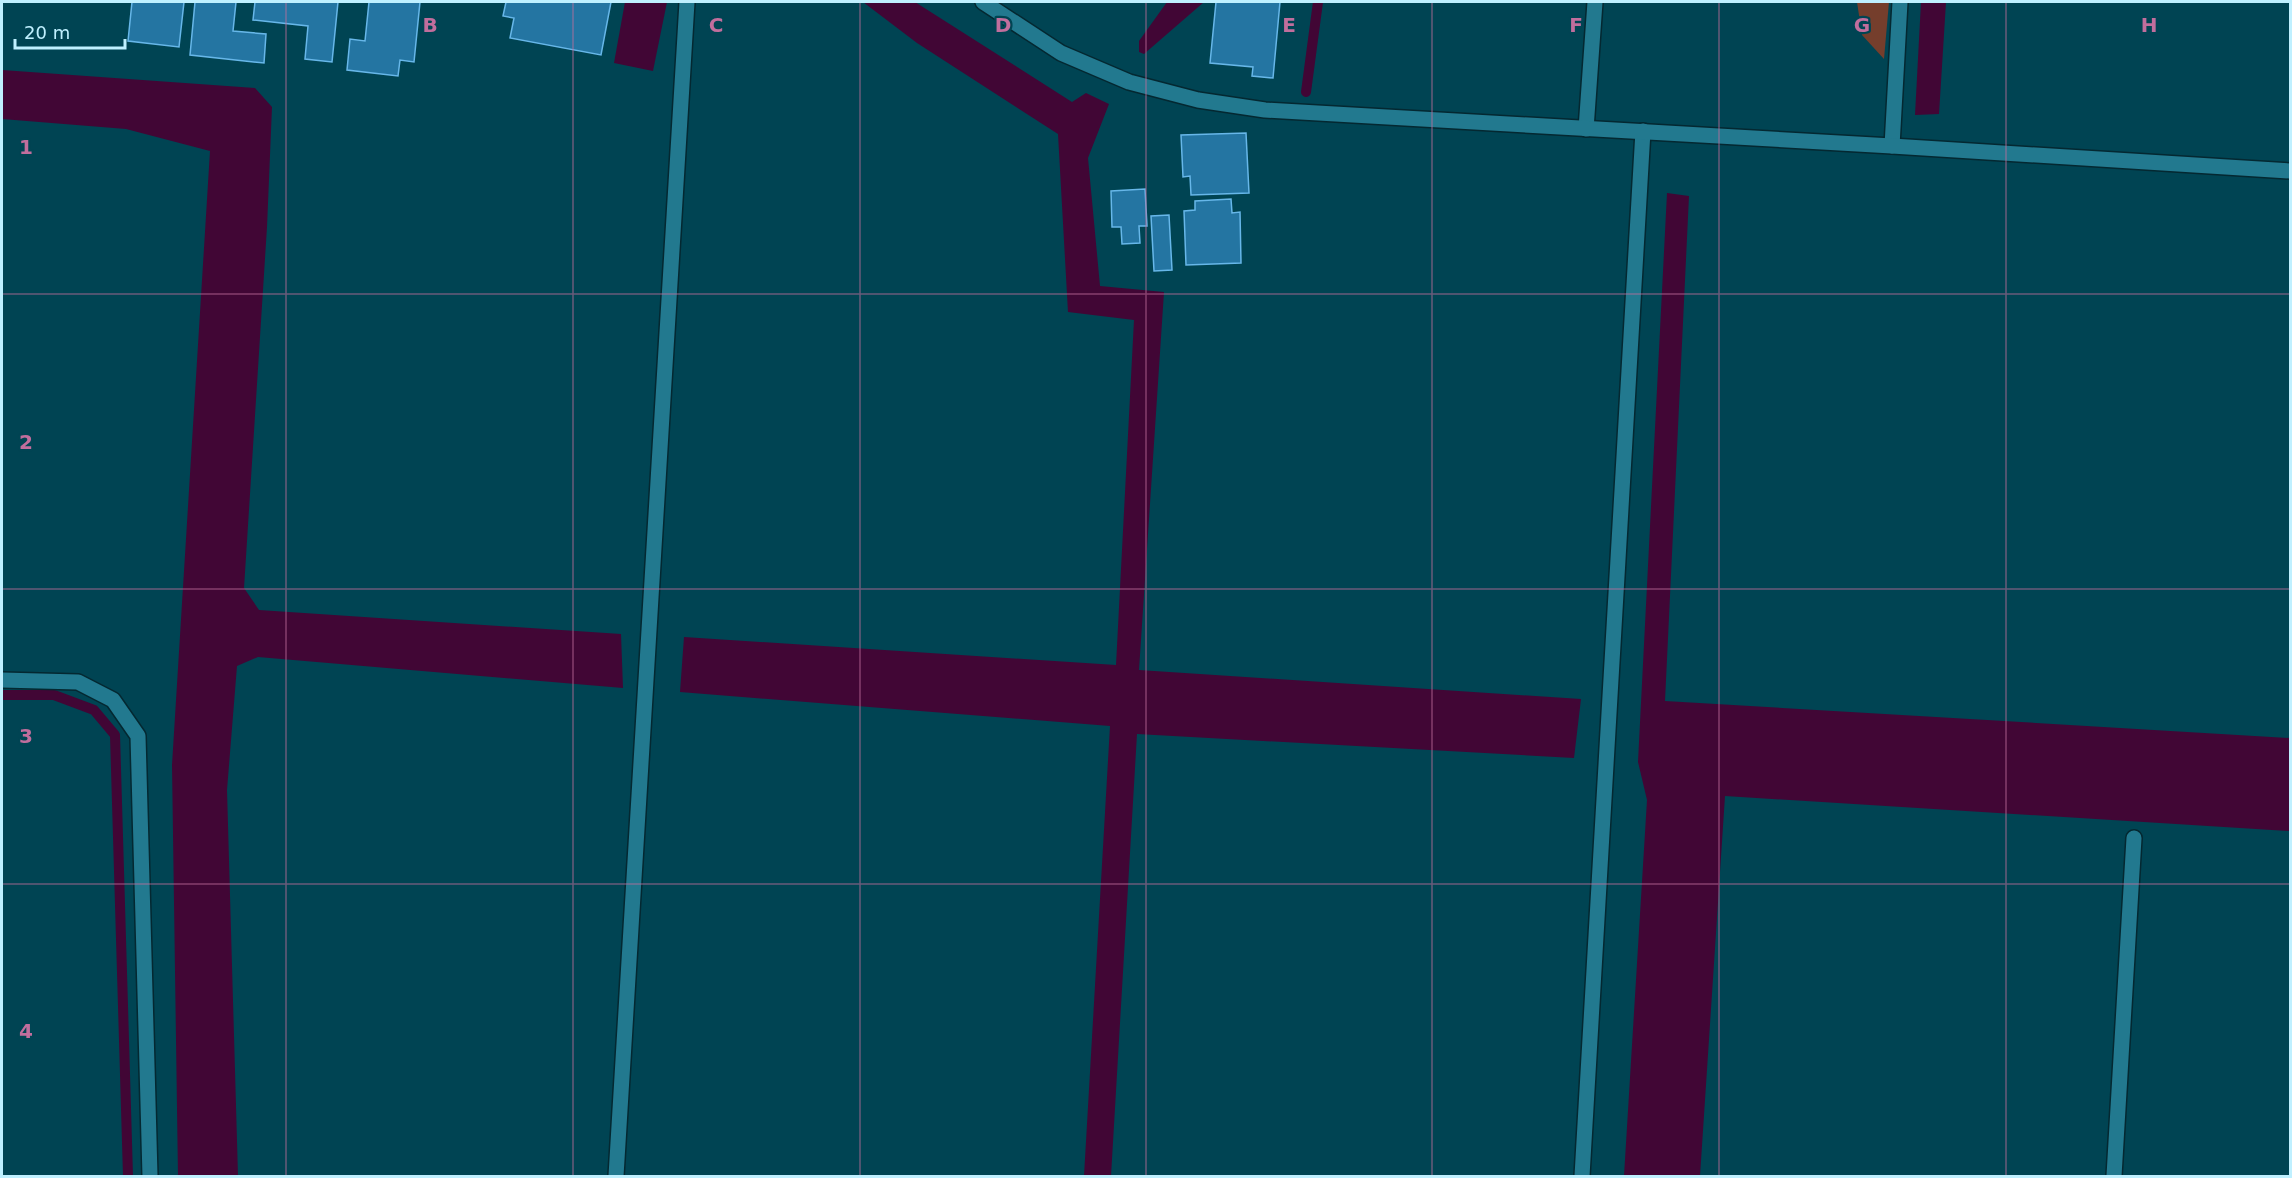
<svg xmlns="http://www.w3.org/2000/svg" width="2292" height="1178" font-family="'DejaVu Sans',sans-serif">
  <style>
    .green { fill: #753e2c }
    .water { fill: #410635 }
    .lines { fill: none; stroke-linecap: round; stroke-linejoin: round }
    .stream { stroke: #410635; stroke-width: 10 }
    .building { fill: #2475a2; stroke: #67b7e9; stroke-width: 1.5 }
    .minor-casing { stroke: #042831; stroke-width: 18 }
    .tertiary-casing { stroke: #042831; stroke-width: 18 }
    .minor { stroke: #22798f; stroke-width: 15 }
    .tertiary { stroke: #22798f; stroke-width: 15 }
    .grid { fill: none; stroke: #c16e9d; stroke-width: 1.5; stroke-opacity: 0.55 }
    .grid-label { font-size: 20px; text-anchor: middle; font-weight: bold; fill: #c16e9d; stroke: #004453; stroke-width: 4.5; stroke-linejoin: round; paint-order: stroke }
  </style>
  <rect width="100%" height="100%" fill="#004453"/>
  <polygon class="green" points="1857,2 1889,2 1884,59 1862,35"/>
  <g class="water">
    <polygon points="625,2 667,2 653,71 614,63"/>
    <polygon points="863,2 915,2 1072,102 1086,93 1109,104 1088,158 1100,286 1164,292 1139,670 1581,699 1574,758 1137,734 1111,1176 1084,1176 1110,726 680,692 684,637 1116,665 1134,320 1068,312 1058,134 917,43"/>
    <polygon points="1167,2 1204,2 1144,54 1139,52 1139,41"/>
    <polygon points="1921,2 1946,2 1939,114 1915,115"/>
    <polygon points="2,70 255,88 272,107 267,227 244,588 259,610 621,634 623,688 258,657 237,666 227,790 238,1176 178,1176 172,765 210,151 126,129 2,119"/>
    <polygon points="1667,193 1689,196 1665,701 2290,738 2290,831 1725,796 1700,1176 1624,1176 1647,800 1638,762"/>
  </g>
  <g class="lines">
    <g class="stream">
      <polyline points="1306,92 1318,2"/>
      <polyline points="2,695 54,695 94,710 115,735 128,1176"/>
    </g>
  </g>
  <g class="building">
    <polygon points="132,2 184,2 179,47 128,41"/>
    <polygon points="195,2 236,2 233,31 266,34 264,63 190,55"/>
    <polygon points="255,2 338,2 332,62 305,59 308,26 253,20"/>
    <polygon points="369,2 420,2 414,62 400,60 398,76 347,70 350,39 365,41"/>
    <polygon points="506,2 611,2 601,55 510,38 514,18 503,16"/>
    <polygon points="1216,2 1280,2 1273,78 1252,76 1253,67 1210,63"/>
    <polygon points="1246,133 1249,193 1191,195 1190,176 1183,177 1181,135"/>
    <polygon points="1145,189 1147,226 1139,226 1140,243 1122,244 1121,227 1112,227 1111,191"/>
    <polygon points="1231,199 1232,213 1240,212 1241,263 1186,265 1184,211 1195,210 1195,201"/>
    <polygon points="1169,215 1172,270 1154,271 1151,216"/>
  </g>
  <g class="lines">
    <g class="minor-casing">
      <g id="minor">
        <polyline points="1586,129 1595,2"/>
        <polyline points="1892,146 1900,2"/>
        <polyline points="2,680 78,682 113,700 138,736 150,1176"/>
        <polyline points="616,1176 687,2"/>
        <polyline points="1582,1176 1643,131"/>
        <polyline points="2114,1176 2134,838"/>
      </g>
    </g>
    <g class="tertiary-casing">
      <polyline id="tertiary" points="983,2 1061,53 1129,82 1198,100 1265,110 1892,146 2290,171"/>
    </g>
    <use href="#minor" class="minor"/>
    <use href="#tertiary" class="tertiary"/>
  </g>
  <path class="grid" d="M286 2V1176M573 2V1176M860 2V1176M1146 2V1176M1432 2V1176M1719 2V1176M2006 2V1176M2 294H2290M2 589H2290M2 884H2290"/>
  <g class="grid-label">
    <text x="430" y="32">B</text>
    <text x="716" y="32">C</text>
    <text x="1003" y="32">D</text>
    <text x="1289" y="32">E</text>
    <text x="1576" y="32">F</text>
    <text x="1862" y="32">G</text>
    <text x="2149" y="32">H</text>
    <text x="26" y="154">1</text>
    <text x="26" y="449">2</text>
    <text x="26" y="743">3</text>
    <text x="26" y="1038">4</text>
  </g>
  <rect width="2292" height="1178" fill="none" stroke="#bff0ff" stroke-width="6"/>
  <path d="M15 39v9h110v-9" fill="none" stroke="#bff0ff" stroke-width="3"/>
  <text x="24" y="39" font-size="18" fill="#bff0ff" stroke="#004453" stroke-width="4.5" paint-order="stroke">20 m</text>
</svg>
